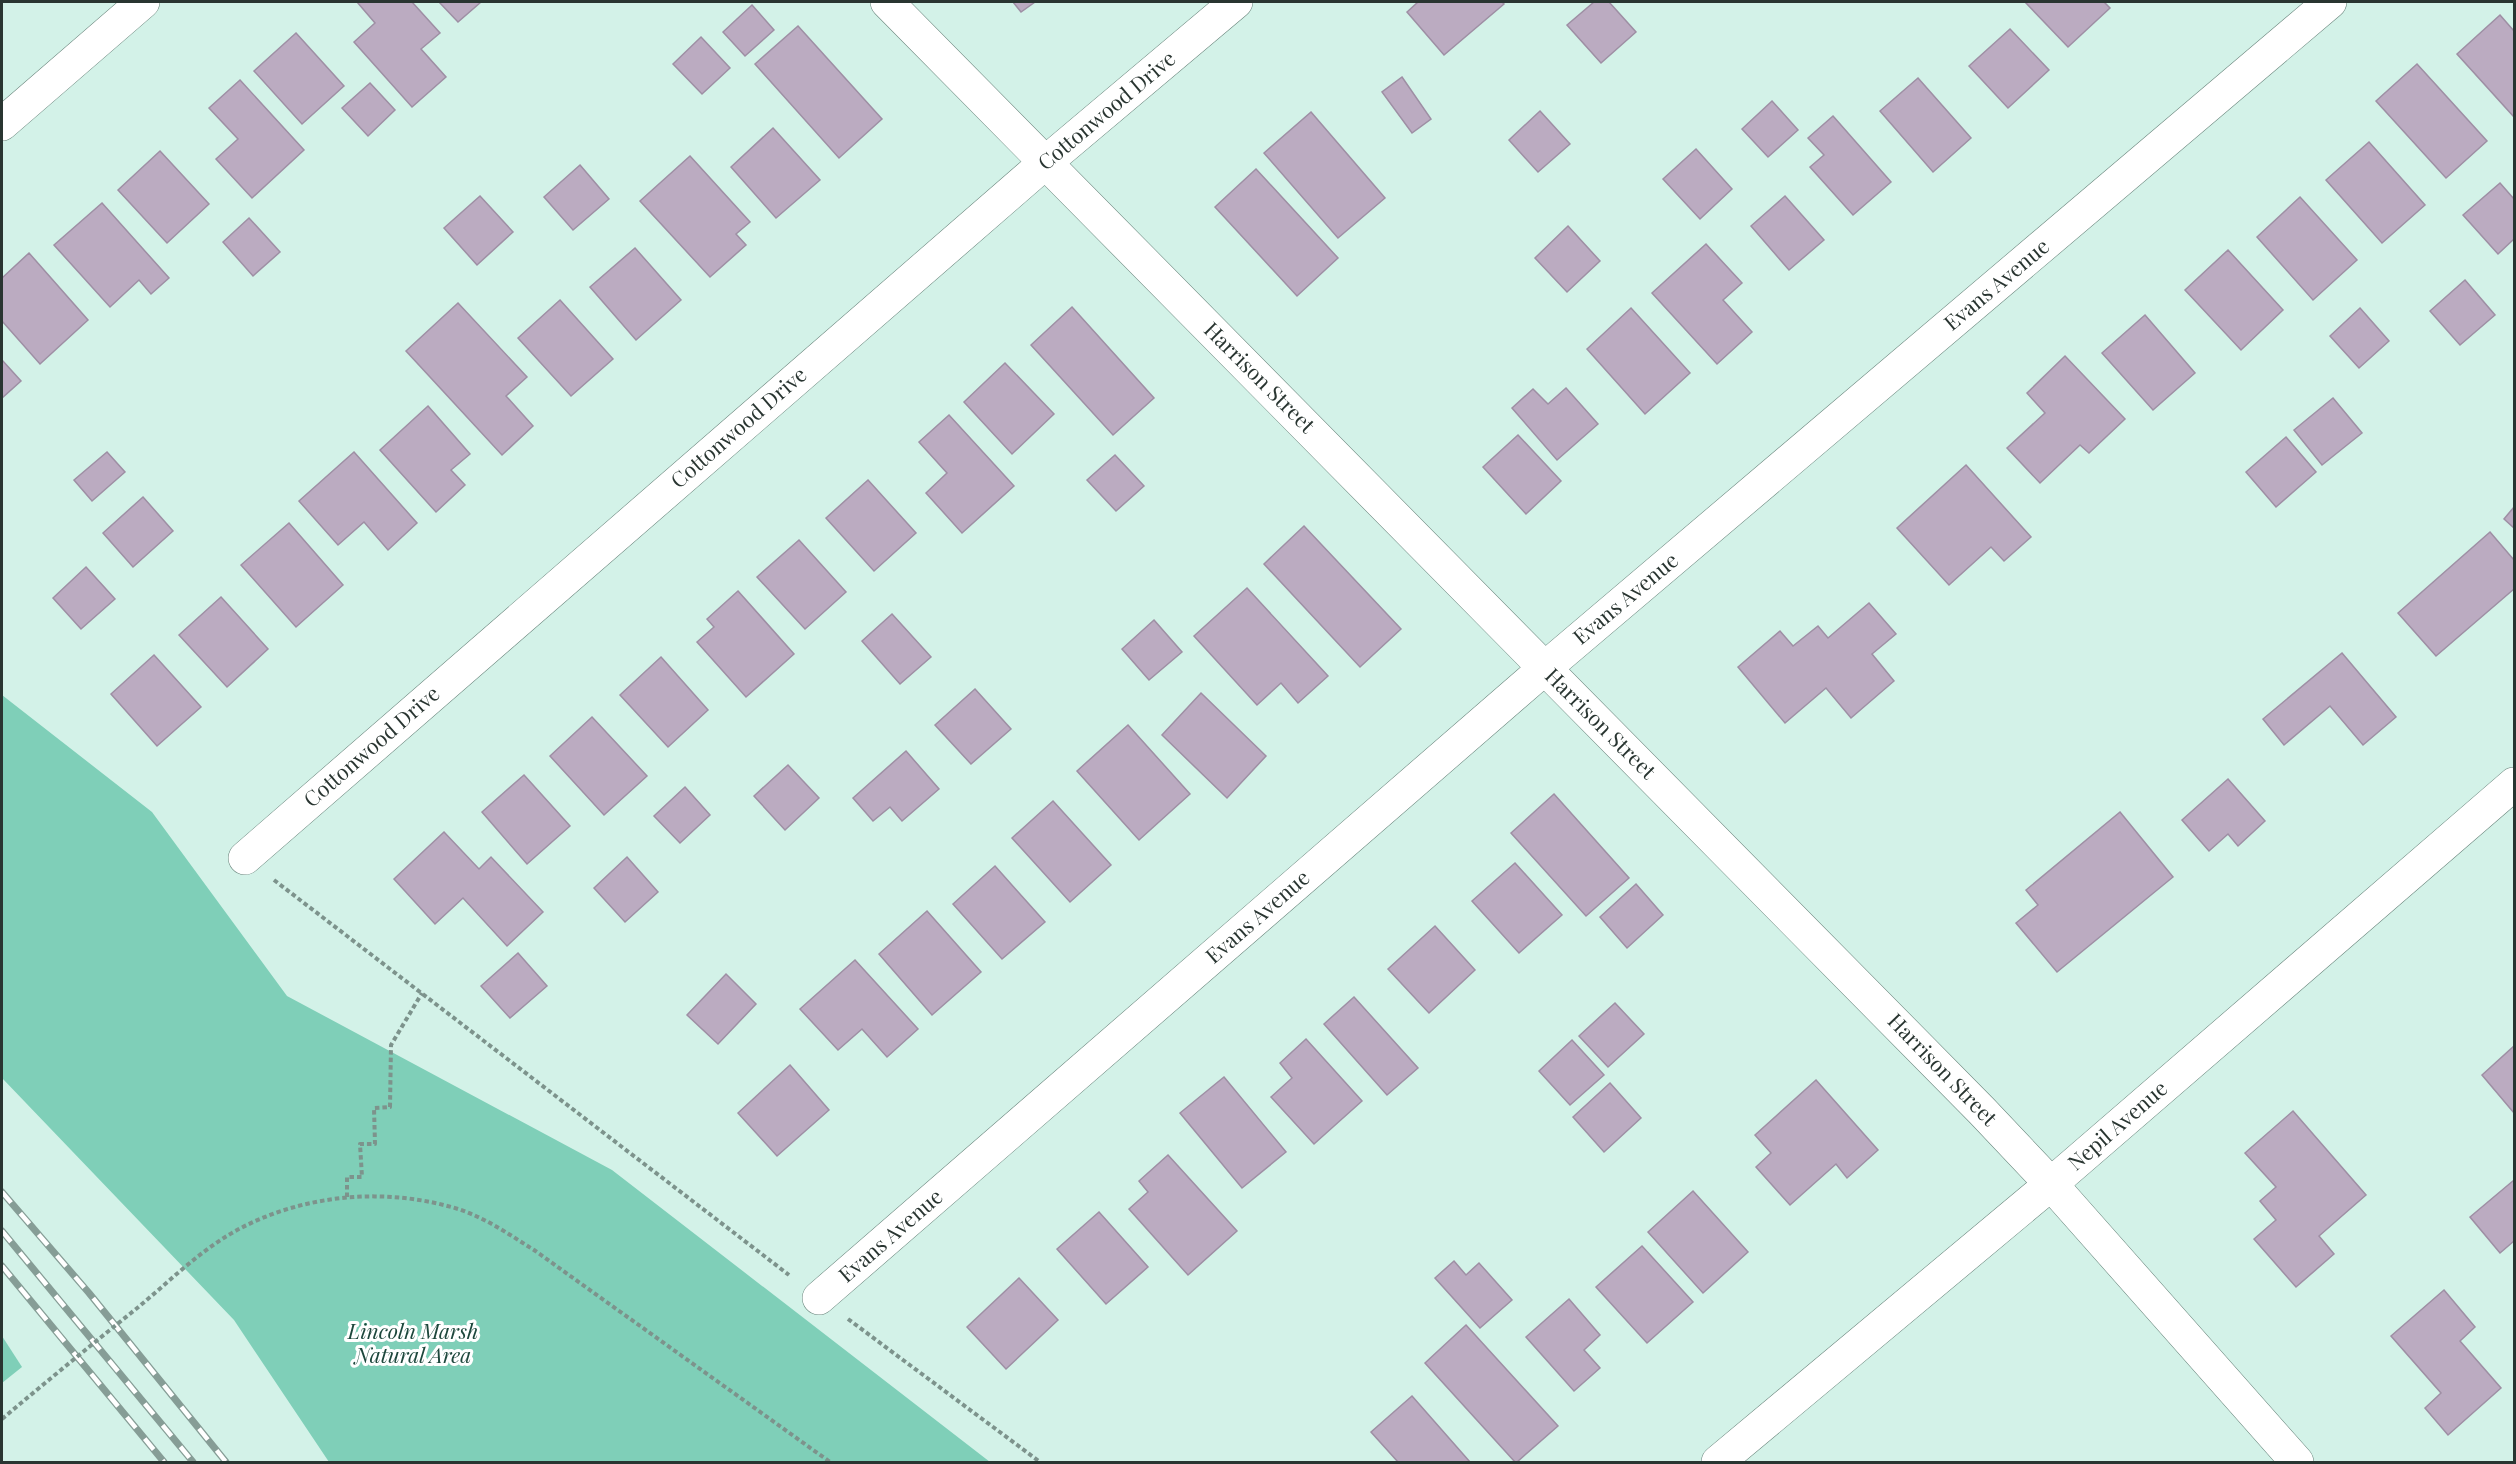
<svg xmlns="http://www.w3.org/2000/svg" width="2516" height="1464" font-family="'Playfair Display',serif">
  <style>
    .green { fill: #7fcfb8 }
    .building { fill: #bbabc1; stroke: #9e8fa4; stroke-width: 1.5 }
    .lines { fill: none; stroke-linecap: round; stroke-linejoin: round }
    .minor-casing { stroke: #67837a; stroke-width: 34 }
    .path { stroke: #7d938c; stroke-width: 4; stroke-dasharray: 4.5 3; stroke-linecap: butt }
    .minor { stroke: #fff; stroke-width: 33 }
    .rail-casing { stroke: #869d96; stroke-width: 7 }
    .rail { stroke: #fff; stroke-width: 4.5; stroke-dasharray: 14; stroke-linecap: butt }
    .path-bridge { stroke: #7d938c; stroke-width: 4; stroke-dasharray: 4.5 3; stroke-linecap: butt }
    .labels { text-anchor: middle; stroke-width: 6; stroke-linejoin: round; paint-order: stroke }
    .street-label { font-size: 21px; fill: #293531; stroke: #fff }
    .park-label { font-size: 21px; font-style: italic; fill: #1d473c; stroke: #fff }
  </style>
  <rect width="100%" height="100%" fill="#d3f2e8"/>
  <g class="green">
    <polygon points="2,695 152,812 287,996 612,1170 990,1462 329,1462 234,1320 2,1078"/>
    <polygon points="2,1336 22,1367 2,1383"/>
  </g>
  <g class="building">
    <polygon points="357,2 412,2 440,33 421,49 446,77 412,107 354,42 375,23"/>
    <polygon points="439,2 481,2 458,22"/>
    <polygon points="1013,2 1035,2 1021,12"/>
    <polygon points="1418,2 1502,2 1504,4 1444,55 1407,12"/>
    <polygon points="1594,2 1609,2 1636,32 1601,63 1567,25"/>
    <polygon points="2025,2 2104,2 2110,8 2068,47"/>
    <polygon points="752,5 774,30 745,56 723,32"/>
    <polygon points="2500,15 2514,31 2514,117 2457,54"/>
    <polygon points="798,26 882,119 839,158 755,64"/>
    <polygon points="2010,29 2049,70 2008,108 1969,66"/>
    <polygon points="296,33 344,86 302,124 254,71"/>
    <polygon points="701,37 730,68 702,94 673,64"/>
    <polygon points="2417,64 2487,141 2446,178 2376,101"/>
    <polygon points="1402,77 1431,119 1412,133 1382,92"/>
    <polygon points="1918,78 1971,138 1933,172 1880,111"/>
    <polygon points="240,80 304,150 252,198 216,159 238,139 209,108"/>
    <polygon points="370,83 395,110 368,136 342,108"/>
    <polygon points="1772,101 1798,130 1768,157 1742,129"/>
    <polygon points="1540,111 1570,144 1538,172 1509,140"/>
    <polygon points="1311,112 1385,198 1338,238 1264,153"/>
    <polygon points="1833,116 1891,182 1853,215 1810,167 1824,155 1808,138"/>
    <polygon points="773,128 820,180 776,218 731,167"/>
    <polygon points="2369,142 2425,205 2382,243 2326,180"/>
    <polygon points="1696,149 1732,189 1700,219 1663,179"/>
    <polygon points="160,151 209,204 167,243 118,190"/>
    <polygon points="690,156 750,222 736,234 746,245 710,277 640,201"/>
    <polygon points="580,165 609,199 573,230 544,197"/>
    <polygon points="1256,169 1338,258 1297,296 1215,207"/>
    <polygon points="2500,183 2514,199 2514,239 2498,254 2463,215"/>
    <polygon points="480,196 513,232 477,265 444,228"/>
    <polygon points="1785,196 1824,240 1789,270 1751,226"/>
    <polygon points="2300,197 2357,260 2313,300 2257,237"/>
    <polygon points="102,203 169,278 151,294 139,280 110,307 54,245"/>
    <polygon points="249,218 280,252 253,276 223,242"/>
    <polygon points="1568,226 1600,261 1567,292 1535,258"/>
    <polygon points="1706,244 1742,283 1723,300 1752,332 1717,364 1652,293"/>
    <polygon points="635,248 681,300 636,340 590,287"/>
    <polygon points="2228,250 2283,310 2241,350 2185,290"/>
    <polygon points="29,253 88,320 40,364 2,321 2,278"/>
    <polygon points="2465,280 2495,315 2460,345 2430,311"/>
    <polygon points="560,300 613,359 571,396 518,338"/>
    <polygon points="458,303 527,377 506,396 533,426 502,455 406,351"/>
    <polygon points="1072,307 1154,398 1113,435 1031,345"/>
    <polygon points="1631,308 1690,373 1645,414 1587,349"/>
    <polygon points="2360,308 2389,341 2359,368 2330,336"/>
    <polygon points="2145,315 2195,373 2153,410 2102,353"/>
    <polygon points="2065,356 2125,419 2089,453 2080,445 2040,483 2007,448 2045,413 2027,393"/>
    <polygon points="2,360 21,381 2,398"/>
    <polygon points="1005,363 1054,414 1012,454 964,402"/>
    <polygon points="1566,388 1598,424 1557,460 1512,408 1533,389 1548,404"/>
    <polygon points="2333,398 2362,433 2322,465 2294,430"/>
    <polygon points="428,406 470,454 451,470 465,485 436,512 380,450"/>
    <polygon points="949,415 1014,486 962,533 926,493 947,473 919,442"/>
    <polygon points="1518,435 1561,481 1526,514 1483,467"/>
    <polygon points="2286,437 2316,472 2276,507 2246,472"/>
    <polygon points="107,452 125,472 92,501 74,480"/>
    <polygon points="354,452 417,523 388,550 364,522 338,545 299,501"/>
    <polygon points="1115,455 1144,486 1116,511 1087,480"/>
    <polygon points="1966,465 2031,537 2004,561 1991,547 1949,585 1897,528"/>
    <polygon points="868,480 916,533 874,571 826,518"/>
    <polygon points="143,497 173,531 133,567 103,533"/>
    <polygon points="2514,507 2514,528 2504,519"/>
    <polygon points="289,523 343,585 296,627 241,565"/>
    <polygon points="1304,526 1401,629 1360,667 1264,564"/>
    <polygon points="2490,532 2514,560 2514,589 2436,656 2398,613"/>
    <polygon points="799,540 846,592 805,629 757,577"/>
    <polygon points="86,567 115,599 81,629 53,598"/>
    <polygon points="1247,588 1328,676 1298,703 1281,683 1257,705 1194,636"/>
    <polygon points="738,591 794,654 746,697 697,642 714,627 707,619"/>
    <polygon points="221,597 268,649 227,687 179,635"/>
    <polygon points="1869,603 1896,634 1872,654 1894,681 1851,718 1826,688 1785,723 1738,667 1780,631 1793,646 1818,626 1828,638"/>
    <polygon points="892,614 931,657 900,684 862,641"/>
    <polygon points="1154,620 1182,652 1149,680 1122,649"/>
    <polygon points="2342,653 2396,717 2363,745 2330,706 2284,745 2263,719"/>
    <polygon points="154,655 201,707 157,746 111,694"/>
    <polygon points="661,657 708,710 668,747 620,695"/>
    <polygon points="975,689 1011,729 971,764 935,725"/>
    <polygon points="1201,693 1266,756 1227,798 1162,735"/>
    <polygon points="592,717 647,776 604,815 550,756"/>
    <polygon points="1128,725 1190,794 1139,840 1077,771"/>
    <polygon points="906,751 939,789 902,821 890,807 873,821 853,798"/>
    <polygon points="788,765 819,798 785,830 754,796"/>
    <polygon points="524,775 570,826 527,864 482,812"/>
    <polygon points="2228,779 2265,821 2238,846 2228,834 2209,851 2182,820"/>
    <polygon points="685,787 710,815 680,843 654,816"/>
    <polygon points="1554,794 1629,878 1586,916 1511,833"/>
    <polygon points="1053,801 1111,865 1070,902 1012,838"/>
    <polygon points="2120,812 2173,877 2057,972 2016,923 2038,905 2026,890"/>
    <polygon points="444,832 479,869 491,857 543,912 507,946 463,898 435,924 394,879"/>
    <polygon points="627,857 658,892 625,922 594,888"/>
    <polygon points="1515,863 1562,915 1519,953 1472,901"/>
    <polygon points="995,866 1045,922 1002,959 953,904"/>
    <polygon points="1636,884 1663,915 1627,948 1600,917"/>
    <polygon points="927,911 981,972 932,1015 879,954"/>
    <polygon points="1435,926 1475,970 1429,1013 1388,969"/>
    <polygon points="518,953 547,986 510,1018 481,986"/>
    <polygon points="855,960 918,1029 887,1057 862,1029 838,1050 800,1009"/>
    <polygon points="726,974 756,1004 718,1044 687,1015"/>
    <polygon points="1354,997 1418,1068 1387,1095 1324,1024"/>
    <polygon points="1615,1003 1644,1034 1608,1067 1579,1036"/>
    <polygon points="1306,1039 1362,1101 1314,1144 1271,1097 1292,1078 1280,1063"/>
    <polygon points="1572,1040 1604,1075 1570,1105 1539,1071"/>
    <polygon points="2514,1046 2514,1113 2482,1075"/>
    <polygon points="790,1065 829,1110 777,1156 738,1113"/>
    <polygon points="1224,1077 1286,1152 1242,1188 1180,1113"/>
    <polygon points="1816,1080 1878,1150 1847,1178 1836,1164 1790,1205 1756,1167 1771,1153 1755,1135"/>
    <polygon points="1610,1083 1641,1118 1604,1152 1573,1117"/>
    <polygon points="2293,1111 2366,1195 2319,1236 2334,1254 2296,1287 2254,1239 2276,1220 2260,1201 2276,1187 2245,1153"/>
    <polygon points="1168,1155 1237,1231 1188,1275 1129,1209 1148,1192 1139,1181"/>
    <polygon points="2514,1180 2514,1241 2500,1253 2470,1217"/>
    <polygon points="1693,1191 1748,1252 1703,1293 1648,1232"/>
    <polygon points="1099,1212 1148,1267 1106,1304 1057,1249"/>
    <polygon points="1642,1246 1693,1302 1647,1343 1596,1287"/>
    <polygon points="1454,1261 1466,1275 1479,1263 1512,1300 1480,1328 1435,1278"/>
    <polygon points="1019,1278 1058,1320 1006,1369 967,1327"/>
    <polygon points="2444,1290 2475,1327 2460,1341 2501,1388 2448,1435 2425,1408 2441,1393 2391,1336"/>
    <polygon points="1569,1299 1600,1335 1584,1350 1600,1368 1574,1391 1526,1337"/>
    <polygon points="1466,1325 1558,1426 1517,1462 1515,1462 1425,1363"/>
    <polygon points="1412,1396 1470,1462 1398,1462 1371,1432"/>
  </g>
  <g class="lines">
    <g class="minor-casing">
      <g id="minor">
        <polyline points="887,2 1982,1111 2051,1184 2297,1462"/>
        <polyline points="2,124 143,2"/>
        <polyline points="245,858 1046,162 1236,2"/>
        <polyline points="819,1298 1545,668 2330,2"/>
        <polyline points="1718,1462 2051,1184 2514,784"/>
      </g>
    </g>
    <g class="path">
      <polyline points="274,880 789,1275"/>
      <polyline points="347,1197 347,1177 362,1177 360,1144 375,1144 374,1108 390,1107 391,1045 422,993"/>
      <polyline points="848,1319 1040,1462"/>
    </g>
    <use href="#minor" class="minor"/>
    <g class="rail-casing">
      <g id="rail">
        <polyline points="2,1192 89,1293 226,1462"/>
        <polyline points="2,1231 193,1462"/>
        <polyline points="2,1266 164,1462"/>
      </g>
    </g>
    <use href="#rail" class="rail"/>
    <path class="path-bridge" d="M2 1419C46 1382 91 1345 136 1309 169 1282 202 1248 241 1228 306 1194 387 1187 458 1209 486 1218 510 1235 534 1250L830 1462"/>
  </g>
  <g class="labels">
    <g class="street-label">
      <text transform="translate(1107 111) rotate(-40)" y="7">Cottonwood Drive</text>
      <text transform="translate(1997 285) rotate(-40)" y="7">Evans Avenue</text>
      <text transform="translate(1259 378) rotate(45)" y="7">Harrison Street</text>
      <text transform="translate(739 428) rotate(-41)" y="7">Cottonwood Drive</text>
      <text transform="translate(1626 599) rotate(-40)" y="7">Evans Avenue</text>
      <text transform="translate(1600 724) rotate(45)" y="7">Harrison Street</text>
      <text transform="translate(372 747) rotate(-41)" y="7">Cottonwood Drive</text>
      <text transform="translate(1258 917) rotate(-41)" y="7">Evans Avenue</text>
      <text transform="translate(1942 1070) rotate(46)" y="7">Harrison Street</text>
      <text transform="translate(2118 1126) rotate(-41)" y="7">Nepil Avenue</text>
      <text transform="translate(891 1236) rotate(-41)" y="7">Evans Avenue</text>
    </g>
    <g class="park-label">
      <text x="413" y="1339">Lincoln Marsh<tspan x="413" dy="24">Natural Area</tspan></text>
    </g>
  </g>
  <rect width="2516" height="1464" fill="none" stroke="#293531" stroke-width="6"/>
</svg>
